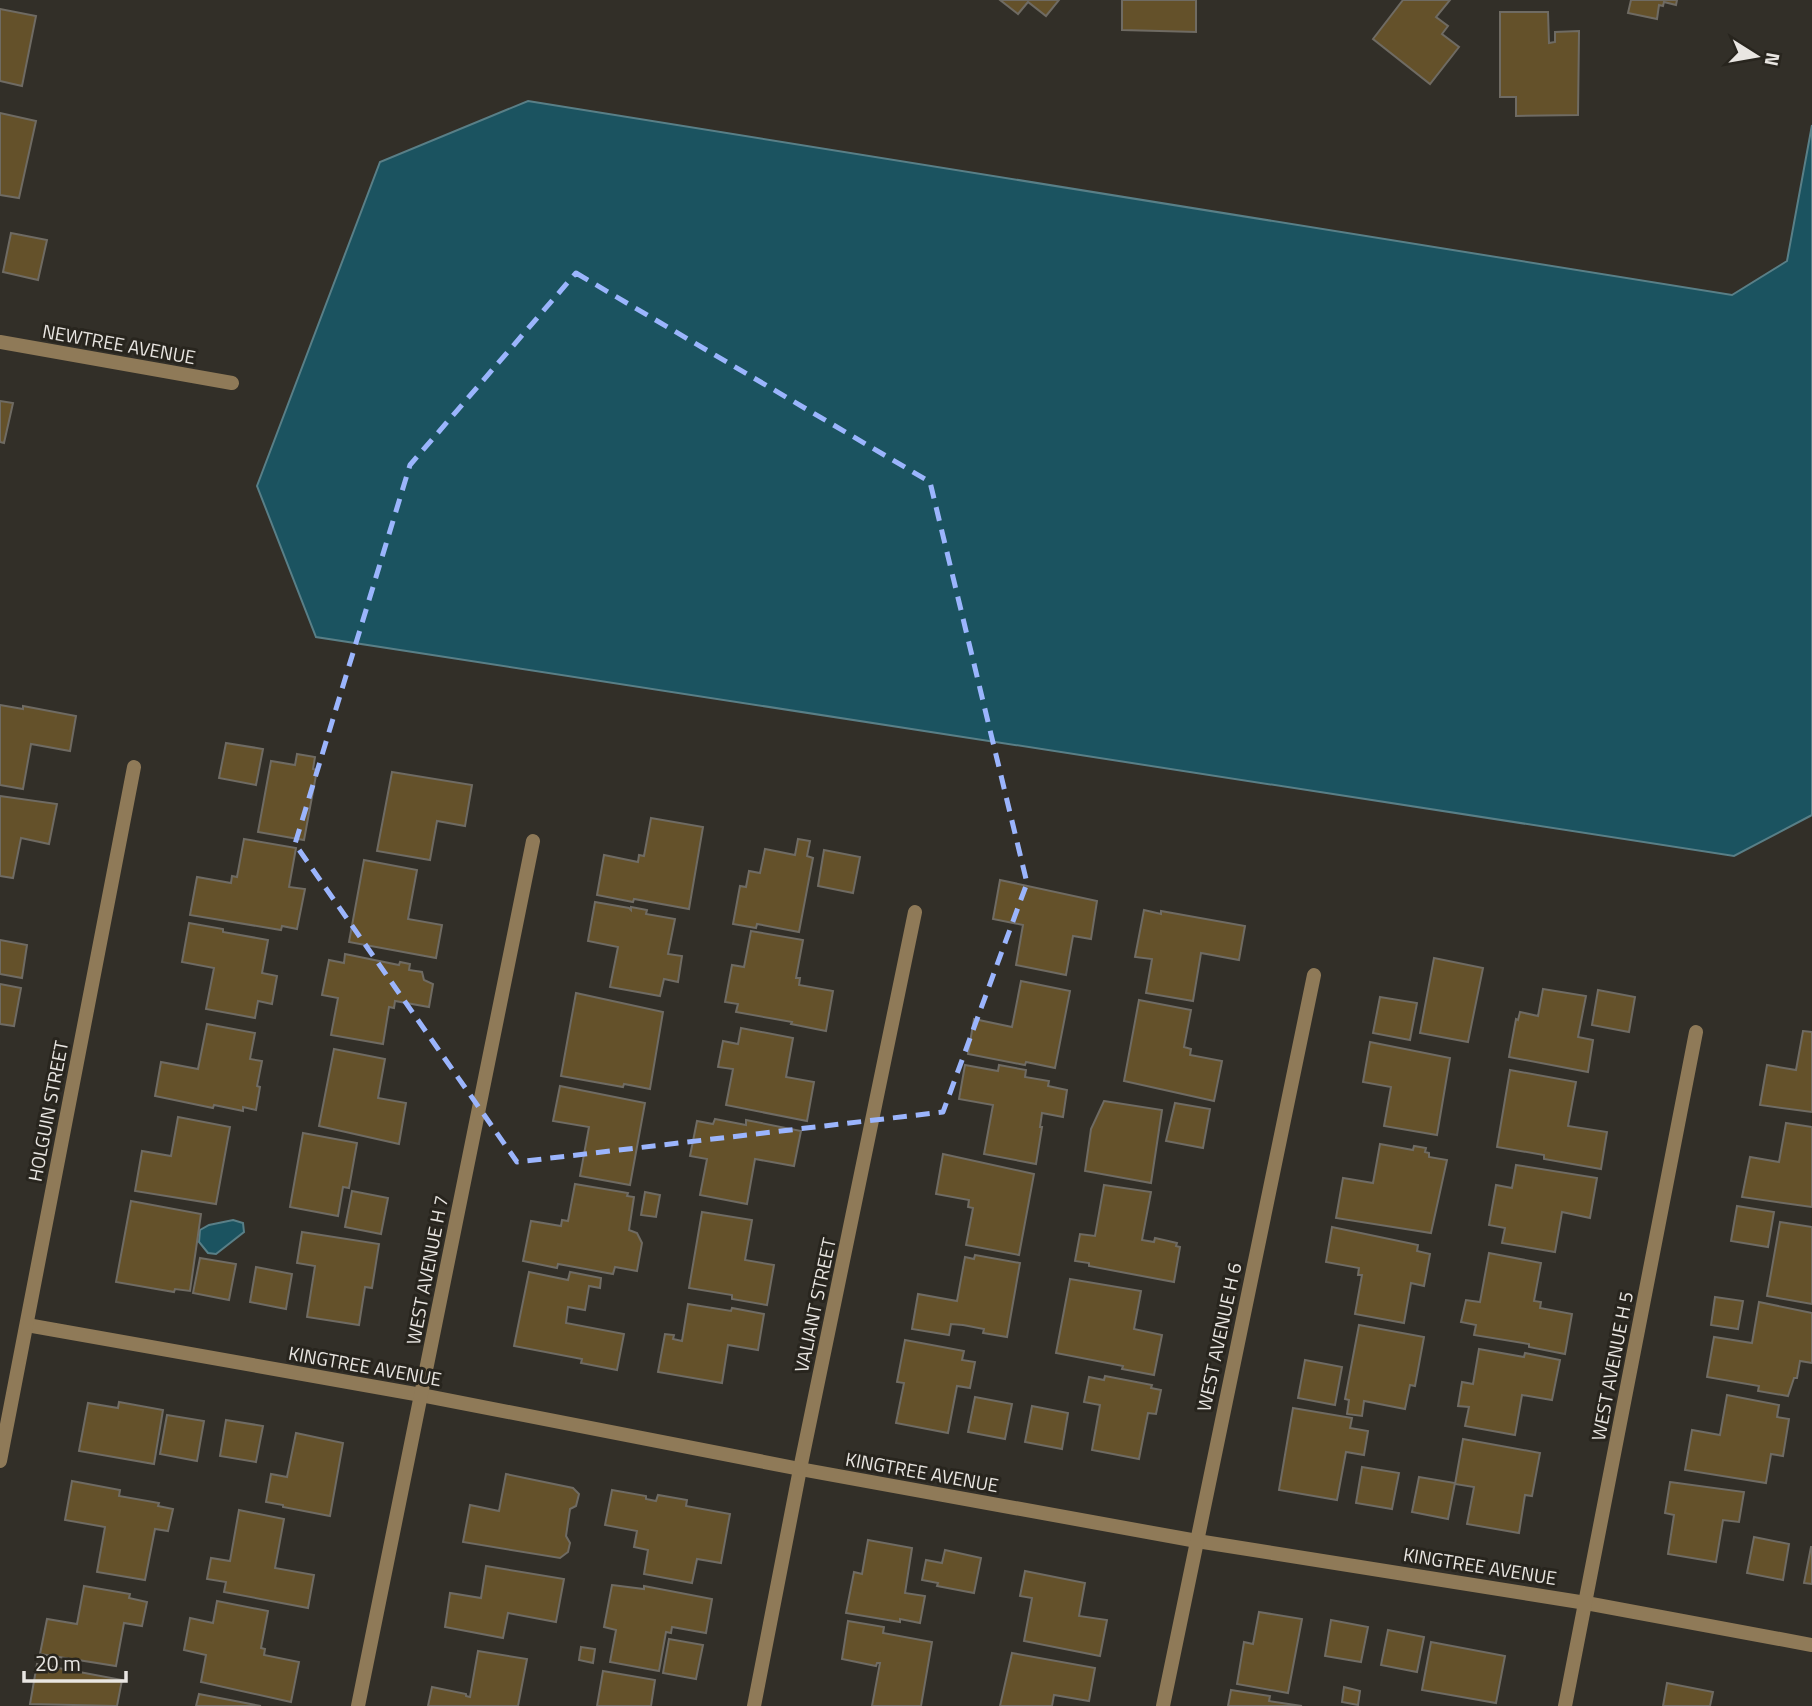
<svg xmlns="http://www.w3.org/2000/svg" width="1812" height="1706" font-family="'Titillium Web',sans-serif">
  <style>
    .water { fill: #1b5360; stroke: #597f87; stroke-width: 2 }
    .building { fill: #64512a; stroke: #6f6b63; stroke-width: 2 }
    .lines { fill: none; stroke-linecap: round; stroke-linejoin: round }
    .street { stroke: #8f7a58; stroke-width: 14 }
    .marked { fill: none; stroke: #9bb5fd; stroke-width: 5; stroke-dasharray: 14 9; stroke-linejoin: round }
    .labels { text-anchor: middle; stroke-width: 6; stroke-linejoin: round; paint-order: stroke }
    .street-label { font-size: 19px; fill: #e9e6e2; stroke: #28251e }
  </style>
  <rect width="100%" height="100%" fill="#322f28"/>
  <g class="water">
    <polygon points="528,101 1732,295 1787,261 1812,125 1812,815 1734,856 316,637 257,486 380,162"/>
    <polygon points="233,1220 243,1223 244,1232 216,1254 208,1253 199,1242 200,1230 209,1225"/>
  </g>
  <g class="building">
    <polygon points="1000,0 1059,0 1046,16 1028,2 1018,14"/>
    <polygon points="1122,0 1196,0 1196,32 1122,30"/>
    <polygon points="1403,0 1450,0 1436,17 1448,26 1442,34 1459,47 1430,84 1373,39"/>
    <polygon points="1631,0 1677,0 1676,5 1664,2 1663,6 1659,5 1657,19 1628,13"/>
    <polygon points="0,9 36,16 22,86 0,81"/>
    <polygon points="1500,12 1548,12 1549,43 1555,42 1555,32 1579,31 1578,115 1516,116 1516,97 1500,97"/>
    <polygon points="0,113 36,121 19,198 0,195"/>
    <polygon points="11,233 47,240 38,280 3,272"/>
    <polygon points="0,401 13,403 4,443 0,442"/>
    <polygon points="0,705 23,709 23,706 76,716 70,751 31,744 23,789 0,785"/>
    <polygon points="226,743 263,749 256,785 219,778"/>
    <polygon points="297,754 315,757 313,769 317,770 304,840 258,832 271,761 295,765"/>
    <polygon points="392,772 472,785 465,826 437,821 430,860 377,851"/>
    <polygon points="0,796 57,804 49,844 21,838 13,878 0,876"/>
    <polygon points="651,818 703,827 689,909 634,899 633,902 597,895 604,855 638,862 639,855 644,856"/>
    <polygon points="244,839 296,848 289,887 305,889 297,929 282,926 281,930 190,915 197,877 231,883 232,876 237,877"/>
    <polygon points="798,839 810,841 807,856 813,858 799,932 757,924 756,928 733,924 740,886 746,887 749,871 760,873 765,849 795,855"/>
    <polygon points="824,850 860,857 853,893 818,886"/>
    <polygon points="364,860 417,870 408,919 442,925 436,958 349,942"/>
    <polygon points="1000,880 1097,901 1091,939 1073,936 1066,975 1016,965 1023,925 993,919"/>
    <polygon points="595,902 629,908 631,910 631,907 647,910 646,914 675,919 668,954 682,956 678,982 664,979 660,996 610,987 618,947 588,941"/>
    <polygon points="1144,910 1161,914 1161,911 1245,926 1239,960 1201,953 1193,1001 1146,993 1152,959 1135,957"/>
    <polygon points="189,923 223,929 223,932 268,940 262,973 277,976 272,1004 258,1001 255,1018 206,1009 214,968 182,962"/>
    <polygon points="751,931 803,940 796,978 800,978 799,985 833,991 826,1031 791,1024 792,1022 736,1012 738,1004 725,1002 732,965 744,967"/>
    <polygon points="0,940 27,945 22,978 0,974"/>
    <polygon points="345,954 399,965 400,962 410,964 409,970 422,972 424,980 433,984 429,1007 395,1001 394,1008 389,1007 383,1044 331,1035 338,998 322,995 329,960 344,963"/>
    <polygon points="1434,958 1483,968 1468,1042 1420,1033"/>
    <polygon points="1021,981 1070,991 1055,1068 1026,1062 1025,1065 968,1054 974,1019 1012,1027"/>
    <polygon points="0,984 21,988 14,1026 0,1024"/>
    <polygon points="1543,989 1586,996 1578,1037 1593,1040 1588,1072 1509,1057 1516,1019 1518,1020 1520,1012 1538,1016"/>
    <polygon points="1598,990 1635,997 1629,1032 1592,1025"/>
    <polygon points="576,993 663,1012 650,1089 624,1084 623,1087 561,1076"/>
    <polygon points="1380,997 1417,1003 1410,1040 1373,1033"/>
    <polygon points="1139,1000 1191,1010 1184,1047 1191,1049 1190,1055 1222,1061 1214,1101 1124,1081"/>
    <polygon points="207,1024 255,1033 250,1059 262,1061 257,1086 260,1087 256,1110 243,1107 243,1111 214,1105 213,1108 155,1096 161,1062 198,1069"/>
    <polygon points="741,1028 793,1038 786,1077 814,1082 807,1121 726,1105 733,1069 718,1067 723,1041 738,1044"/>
    <polygon points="1803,1031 1812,1032 1812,1112 1760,1105 1767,1065 1796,1070"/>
    <polygon points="1370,1042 1450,1058 1437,1135 1384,1126 1391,1087 1363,1082"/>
    <polygon points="334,1049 385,1059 378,1098 406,1103 399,1144 319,1126"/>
    <polygon points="965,1065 998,1071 999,1065 1026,1070 1025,1077 1049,1081 1048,1086 1067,1090 1063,1117 1042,1113 1040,1127 1042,1127 1036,1164 984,1154 993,1105 959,1099"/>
    <polygon points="1510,1070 1576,1082 1568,1126 1607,1132 1601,1169 1544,1159 1544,1155 1497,1147"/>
    <polygon points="560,1086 645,1103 630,1185 580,1176 589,1127 553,1121"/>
    <polygon points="1104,1101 1162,1110 1151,1183 1085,1171 1091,1129"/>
    <polygon points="1175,1103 1210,1109 1203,1148 1166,1141"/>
    <polygon points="178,1117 230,1127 216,1204 135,1191 142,1151 171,1156"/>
    <polygon points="715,1119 746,1125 746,1120 801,1131 794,1166 755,1159 747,1204 700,1195 707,1159 690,1156 697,1121 713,1124"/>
    <polygon points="1786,1123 1812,1127 1812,1207 1742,1197 1750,1157 1779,1162"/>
    <polygon points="303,1133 357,1143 349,1188 343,1187 338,1216 290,1207"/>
    <polygon points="1380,1144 1413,1150 1414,1146 1426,1148 1425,1152 1429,1153 1429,1157 1447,1160 1431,1233 1336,1218 1343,1178 1373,1183"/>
    <polygon points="943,1154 1034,1174 1019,1255 966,1245 973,1208 968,1207 969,1200 936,1194"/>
    <polygon points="1516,1165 1597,1178 1590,1218 1562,1212 1555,1252 1502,1243 1505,1228 1489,1225 1496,1185 1512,1188"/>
    <polygon points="575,1184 628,1193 627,1196 634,1197 629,1230 637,1233 642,1243 637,1271 615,1267 613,1274 558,1264 557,1268 523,1261 531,1221 561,1226 562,1220 568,1221"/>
    <polygon points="1104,1185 1151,1192 1142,1240 1154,1242 1155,1238 1177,1243 1176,1246 1180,1247 1174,1282 1089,1266 1089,1263 1075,1261 1080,1234 1095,1236"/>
    <polygon points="352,1191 388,1198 381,1234 345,1227"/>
    <polygon points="645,1192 660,1195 656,1217 641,1215"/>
    <polygon points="131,1201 201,1214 190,1291 175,1289 174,1292 116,1282"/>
    <polygon points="1737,1206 1774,1212 1768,1247 1731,1241"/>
    <polygon points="702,1212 752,1220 745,1260 774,1265 767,1305 732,1299 732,1295 689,1288"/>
    <polygon points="1780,1222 1812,1227 1812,1304 1767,1296"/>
    <polygon points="1332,1227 1418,1245 1417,1251 1430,1254 1424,1286 1411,1283 1404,1323 1355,1314 1362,1275 1358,1275 1359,1268 1326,1262"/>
    <polygon points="302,1232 379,1244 372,1288 365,1287 359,1325 307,1317 315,1266 297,1263"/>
    <polygon points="1489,1253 1541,1263 1534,1301 1541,1302 1540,1308 1572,1314 1565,1354 1529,1347 1529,1344 1474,1335 1476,1325 1461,1322 1466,1300 1480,1302"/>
    <polygon points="975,1255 1020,1263 1007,1337 983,1333 984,1329 963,1325 951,1324 949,1335 912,1329 918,1294 957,1301 965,1257 974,1259"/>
    <polygon points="200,1258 236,1264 229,1300 193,1293"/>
    <polygon points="256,1267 292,1274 286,1309 250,1302"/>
    <polygon points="529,1272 568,1280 570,1272 601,1278 600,1288 589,1286 585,1310 568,1307 566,1323 624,1334 617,1370 581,1363 582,1359 514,1346"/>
    <polygon points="1070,1279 1141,1291 1134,1329 1162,1335 1154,1375 1122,1369 1123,1366 1056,1353"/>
    <polygon points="1715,1297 1743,1301 1738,1329 1711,1325"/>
    <polygon points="1759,1302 1812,1313 1812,1363 1800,1361 1797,1378 1794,1378 1788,1396 1758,1391 1759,1386 1707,1377 1714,1337 1752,1343"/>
    <polygon points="688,1304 731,1311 732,1308 764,1314 758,1350 728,1345 722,1383 658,1372 665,1334 674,1335 673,1339 682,1341"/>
    <polygon points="1359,1325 1424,1337 1415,1386 1410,1385 1405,1409 1364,1401 1362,1416 1347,1414 1349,1400 1345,1399"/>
    <polygon points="905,1340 964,1351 962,1360 975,1362 970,1388 957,1386 948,1433 896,1423 904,1383 897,1382"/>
    <polygon points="1479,1349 1524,1357 1525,1353 1560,1360 1552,1400 1522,1395 1515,1435 1465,1426 1469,1407 1458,1406 1462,1382 1473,1384"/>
    <polygon points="1305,1360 1342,1367 1335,1405 1298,1398"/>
    <polygon points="1105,1376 1152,1385 1151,1388 1161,1390 1156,1414 1148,1413 1139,1459 1092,1450 1100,1405 1084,1402 1089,1377 1104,1380"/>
    <polygon points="1727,1395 1779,1405 1777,1417 1789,1419 1783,1456 1771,1454 1766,1483 1685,1470 1692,1430 1720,1435"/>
    <polygon points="975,1397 1012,1404 1005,1439 968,1432"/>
    <polygon points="119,1402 163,1410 154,1464 79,1451 88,1403 118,1408"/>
    <polygon points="1032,1406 1068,1413 1062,1449 1025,1442"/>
    <polygon points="1293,1408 1352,1418 1350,1428 1368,1431 1364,1455 1346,1452 1337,1500 1279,1490"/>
    <polygon points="167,1415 204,1421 197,1461 160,1454"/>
    <polygon points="226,1420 263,1426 256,1462 220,1456"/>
    <polygon points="296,1433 343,1443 330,1516 283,1507 283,1505 266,1502 271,1474 287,1477"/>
    <polygon points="1463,1439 1540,1453 1532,1496 1525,1495 1519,1533 1467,1524 1474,1487 1455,1484"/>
    <polygon points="1362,1467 1399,1473 1392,1509 1356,1503"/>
    <polygon points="506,1474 573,1488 579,1494 576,1506 570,1509 566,1536 570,1543 568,1552 560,1558 463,1542 470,1505 499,1511"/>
    <polygon points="1419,1477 1455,1483 1448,1519 1412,1512"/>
    <polygon points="72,1481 120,1490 119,1496 159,1503 158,1506 173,1509 168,1531 155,1529 145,1580 97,1572 105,1527 65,1520"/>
    <polygon points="1670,1482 1744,1492 1739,1522 1723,1520 1716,1562 1668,1554 1674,1515 1665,1513"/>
    <polygon points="612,1490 646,1496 646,1499 656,1501 658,1495 687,1500 686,1506 730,1514 721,1563 697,1559 692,1583 644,1574 648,1550 634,1547 637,1531 605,1525"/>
    <polygon points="239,1510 284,1519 275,1568 314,1575 308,1608 224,1592 226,1582 207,1579 211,1558 230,1561"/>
    <polygon points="1754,1537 1789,1544 1783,1580 1747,1573"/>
    <polygon points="868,1540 912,1548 905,1593 925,1596 920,1623 900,1619 900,1622 846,1613 854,1572 862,1574"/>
    <polygon points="1811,1547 1812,1547 1812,1584 1804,1583"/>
    <polygon points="945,1550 981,1558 974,1593 937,1586 938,1583 922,1580 926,1560 942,1563"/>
    <polygon points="486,1566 564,1579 556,1622 508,1613 503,1638 445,1627 450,1593 481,1598"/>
    <polygon points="1025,1571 1085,1583 1079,1616 1107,1620 1100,1656 1024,1641 1032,1598 1020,1596"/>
    <polygon points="612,1585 644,1589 644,1586 712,1599 706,1633 672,1627 671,1633 666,1632 659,1671 610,1662 616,1630 604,1627"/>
    <polygon points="84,1586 130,1594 129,1598 147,1602 142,1626 124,1623 116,1666 40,1654 47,1619 77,1624"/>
    <polygon points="217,1601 268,1611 261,1648 265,1649 264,1655 299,1662 291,1702 201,1682 206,1655 184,1650 190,1618 213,1623"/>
    <polygon points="1259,1612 1302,1619 1288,1693 1237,1684 1244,1642 1253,1644"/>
    <polygon points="1331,1620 1368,1627 1361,1662 1325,1656"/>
    <polygon points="848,1621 884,1627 883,1633 932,1642 921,1706 872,1706 880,1663 877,1663 876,1666 842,1659"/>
    <polygon points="1388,1630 1424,1637 1417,1672 1381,1665"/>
    <polygon points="669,1639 703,1645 696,1679 663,1673"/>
    <polygon points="1431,1642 1505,1656 1496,1703 1422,1690"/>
    <polygon points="581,1647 595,1649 593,1663 579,1660"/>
    <polygon points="478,1651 527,1659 518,1706 428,1706 432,1687 466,1694 466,1696 470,1697"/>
    <polygon points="1012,1653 1095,1668 1089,1701 1054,1695 1052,1706 1000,1706"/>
    <polygon points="37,1664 122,1680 117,1706 30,1704"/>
    <polygon points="603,1671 655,1680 651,1706 597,1706"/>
    <polygon points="1667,1683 1713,1692 1710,1706 1663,1706"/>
    <polygon points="1344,1687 1360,1691 1358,1705 1342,1702"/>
    <polygon points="1231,1690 1270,1696 1269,1701 1302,1706 1228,1706"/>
    <polygon points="199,1694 261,1706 196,1706"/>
  </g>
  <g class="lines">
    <g class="street">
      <polyline points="0,342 232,383"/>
      <polyline points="27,1325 421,1395 800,1469 1197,1541 1586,1603 1812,1645"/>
      <polyline points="0,1461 134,767"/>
      <polyline points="358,1706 533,841"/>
      <polyline points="754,1706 800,1469 915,912"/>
      <polyline points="1163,1706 1314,975"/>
      <polyline points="1565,1706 1696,1032"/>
    </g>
  </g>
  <path class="marked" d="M576 273 930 482 1027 883 943 1112 517 1162 295 844 410 465Z"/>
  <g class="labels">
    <g class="street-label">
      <text transform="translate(119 344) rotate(10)" y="7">NEWTREE AVENUE</text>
      <text transform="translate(48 1111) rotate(-79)" y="7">HOLGUIN STREET</text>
      <text transform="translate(427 1270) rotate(-79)" y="7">WEST AVENUE H 7</text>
      <text transform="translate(815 1305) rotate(-78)" y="7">VALIANT STREET</text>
      <text transform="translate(1219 1337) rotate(-78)" y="7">WEST AVENUE H 6</text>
      <text transform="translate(365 1366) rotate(10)" y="7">KINGTREE AVENUE</text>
      <text transform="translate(1612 1366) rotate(-79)" y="7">WEST AVENUE H 5</text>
      <text transform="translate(922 1472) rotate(10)" y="7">KINGTREE AVENUE</text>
      <text transform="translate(1480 1566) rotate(9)" y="7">KINGTREE AVENUE</text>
    </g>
  </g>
  <g transform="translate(1756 56) rotate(101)" stroke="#28251e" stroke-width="5" paint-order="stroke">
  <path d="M0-5L12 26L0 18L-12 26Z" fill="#e9e6e2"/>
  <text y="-10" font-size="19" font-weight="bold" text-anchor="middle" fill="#e9e6e2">N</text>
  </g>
  <path d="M24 1671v10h102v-10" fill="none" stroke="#e9e6e2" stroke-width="3.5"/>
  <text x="35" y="1671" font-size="21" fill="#e9e6e2" stroke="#28251e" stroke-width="5" paint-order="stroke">20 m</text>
</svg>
